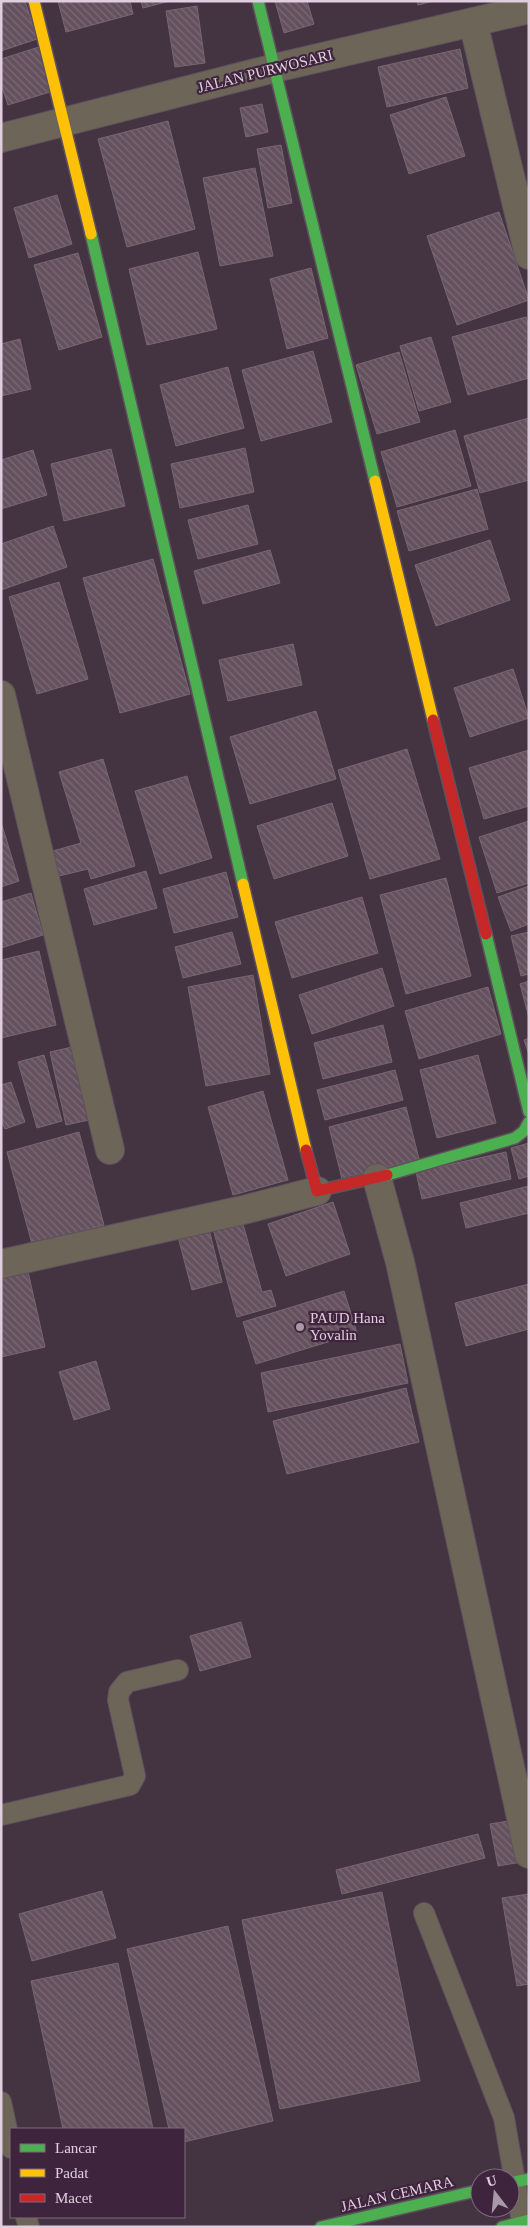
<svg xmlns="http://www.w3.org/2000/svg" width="530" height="2228" font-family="'Times New Roman',serif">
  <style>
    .building { fill: url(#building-back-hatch); stroke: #766771 }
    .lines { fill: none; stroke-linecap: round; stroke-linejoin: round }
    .lane-casing { stroke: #5e515d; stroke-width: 22 }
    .street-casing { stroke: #5e515d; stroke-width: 30 }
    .fast-casing { stroke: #5e515d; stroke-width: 14 }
    .slow-casing { stroke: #5e515d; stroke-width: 14 }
    .jam-casing { stroke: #5e515d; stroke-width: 14 }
    .lane { stroke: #6e6559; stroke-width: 20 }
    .street { stroke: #6e6559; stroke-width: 28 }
    .fast { stroke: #4caf50; stroke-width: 11 }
    .slow { stroke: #ffc107; stroke-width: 11 }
    .jam { stroke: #c62828; stroke-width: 11 }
    .poi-dot { fill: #a998a7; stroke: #3f243d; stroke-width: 2 }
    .labels { text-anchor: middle; stroke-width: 4.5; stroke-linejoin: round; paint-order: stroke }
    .street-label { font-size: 15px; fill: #e0cede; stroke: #3f243d }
    .poi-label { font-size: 15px; fill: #e0cede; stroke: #3f243d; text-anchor: start }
  </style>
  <defs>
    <pattern id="building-back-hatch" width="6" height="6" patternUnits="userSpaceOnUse" patternTransform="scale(1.25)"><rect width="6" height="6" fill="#64515d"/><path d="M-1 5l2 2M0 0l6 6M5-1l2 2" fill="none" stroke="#7a6974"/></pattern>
  </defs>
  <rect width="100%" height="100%" fill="#443442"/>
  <g class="building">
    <polygon points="1,1 25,1 37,39 1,51"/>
    <polygon points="58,1 130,1 133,14 66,32"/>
    <polygon points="141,1 170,1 143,8"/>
    <polygon points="275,1 307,1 314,24 284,33"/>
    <polygon points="417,1 434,1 418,5"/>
    <polygon points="197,6 205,63 175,67 166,11"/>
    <polygon points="39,47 53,91 8,105 1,84 1,59"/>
    <polygon points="460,49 468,88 387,107 378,67"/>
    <polygon points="446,97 465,156 409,174 390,115"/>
    <polygon points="262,104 268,132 246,137 240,108"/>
    <polygon points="168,121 195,229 127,247 98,139"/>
    <polygon points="281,145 292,203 268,208 257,149"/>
    <polygon points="255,168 273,256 220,266 203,178"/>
    <polygon points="57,195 72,244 29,258 14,208"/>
    <polygon points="499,212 529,300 457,325 427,236"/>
    <polygon points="198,252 217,329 147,345 129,269"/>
    <polygon points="78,253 102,337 59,350 34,265"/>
    <polygon points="311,268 328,338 287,349 270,279"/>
    <polygon points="526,317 529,328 529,378 468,395 452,337"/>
    <polygon points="431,337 451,402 419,411 400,346"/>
    <polygon points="20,339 31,389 1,396 1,344"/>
    <polygon points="313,351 332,422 261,441 242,370"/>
    <polygon points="399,352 420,422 377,434 356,365"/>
    <polygon points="228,367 244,428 176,446 160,385"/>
    <polygon points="529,418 529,480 480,493 464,436"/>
    <polygon points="455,430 471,486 397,507 381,452"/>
    <polygon points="245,448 254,492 180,508 171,464"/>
    <polygon points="111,449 125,506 64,521 51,464"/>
    <polygon points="33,450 47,495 1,509 1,460"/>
    <polygon points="477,489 488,529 409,551 397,511"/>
    <polygon points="248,505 258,544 198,559 188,520"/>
    <polygon points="53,526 67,567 1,590 1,544"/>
    <polygon points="490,540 510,600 436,626 415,565"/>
    <polygon points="270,550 280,583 203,604 194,571"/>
    <polygon points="153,559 190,694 120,713 83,578"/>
    <polygon points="59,582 88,679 37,694 9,597"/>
    <polygon points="293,644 302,685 228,701 219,660"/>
    <polygon points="513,669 529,718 470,737 454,688"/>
    <polygon points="316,711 336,779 250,804 230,737"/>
    <polygon points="407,749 440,859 370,879 338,770"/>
    <polygon points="529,750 529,806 484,819 469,768"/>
    <polygon points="103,759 135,866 91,879 88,869 59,876 53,851 81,843 59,772"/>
    <polygon points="187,776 212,858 160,874 135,791"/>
    <polygon points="332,803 348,856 274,879 257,826"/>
    <polygon points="529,821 529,883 497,893 479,837"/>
    <polygon points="1,822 19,881 1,887"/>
    <polygon points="146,871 157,908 94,925 84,889"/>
    <polygon points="226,872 238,917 174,933 163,889"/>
    <polygon points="446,878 471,976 406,994 380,895"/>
    <polygon points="529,886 529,924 511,931 498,897"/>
    <polygon points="31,893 43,935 1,948 1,902"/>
    <polygon points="362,897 378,953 292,978 275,922"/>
    <polygon points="232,932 241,964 183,978 175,947"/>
    <polygon points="529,932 529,974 521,976 511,936"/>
    <polygon points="39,951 56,1025 1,1038 1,960"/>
    <polygon points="382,968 394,1006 312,1034 299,995"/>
    <polygon points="253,975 270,1074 206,1086 188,987"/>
    <polygon points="529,981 529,1018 520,984"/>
    <polygon points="488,987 501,1034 419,1059 405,1011"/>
    <polygon points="383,1025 392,1062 323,1079 314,1043"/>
    <polygon points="529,1038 529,1055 524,1040"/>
    <polygon points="81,1045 98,1118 66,1125 50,1052"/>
    <polygon points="44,1055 62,1121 37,1128 18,1062"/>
    <polygon points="478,1055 496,1123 437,1138 420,1070"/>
    <polygon points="395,1070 403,1100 325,1120 317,1090"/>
    <polygon points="11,1082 25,1122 5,1129 1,1120 1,1085"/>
    <polygon points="263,1091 288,1180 233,1195 208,1107"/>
    <polygon points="406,1107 419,1159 342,1179 329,1127"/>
    <polygon points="79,1132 104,1225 32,1244 7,1152"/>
    <polygon points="529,1143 529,1176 519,1179 511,1148"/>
    <polygon points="506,1152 511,1179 422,1199 416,1172"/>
    <polygon points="529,1186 529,1213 466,1228 460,1203"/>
    <polygon points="333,1202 350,1254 286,1276 268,1224"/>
    <polygon points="241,1217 262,1292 271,1290 276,1306 237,1317 212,1225"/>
    <polygon points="208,1225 222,1282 192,1290 177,1233"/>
    <polygon points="27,1267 45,1347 1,1357 1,1273"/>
    <polygon points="529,1284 529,1329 466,1346 455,1303"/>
    <polygon points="344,1291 357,1333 256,1364 243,1322"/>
    <polygon points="400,1344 408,1383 268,1412 261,1373"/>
    <polygon points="96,1361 110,1409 74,1420 59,1372"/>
    <polygon points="406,1388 419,1442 287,1474 273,1421"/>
    <polygon points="241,1622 251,1657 200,1671 190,1636"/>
    <polygon points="515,1820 522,1862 498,1866 490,1824"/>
    <polygon points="478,1834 485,1858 342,1894 336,1870"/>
    <polygon points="102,1891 116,1938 32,1961 19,1914"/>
    <polygon points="382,1892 420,2081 280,2109 242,1920"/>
    <polygon points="529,1894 529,1984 517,1986 502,1898"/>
    <polygon points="228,1926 273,2121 184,2142 184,2129 169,2129 127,1949"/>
    <polygon points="118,1963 153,2129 63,2129 31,1981"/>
  </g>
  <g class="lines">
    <g class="lane-casing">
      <g id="lane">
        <polyline points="1,1815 130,1785 135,1776 118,1700 119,1692 127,1682 178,1670"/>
        <polyline points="424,1913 504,2118 522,2222"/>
        <polyline points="1,2102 11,2148"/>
        <polyline points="26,2217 29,2227"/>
      </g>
    </g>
    <g class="street-casing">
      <g id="street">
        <polyline points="473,22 529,255"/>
        <polyline points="1,138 275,68 529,9"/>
        <polyline points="1,695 110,1150"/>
        <polyline points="377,1178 400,1262 529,1854"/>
        <polyline points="1,1264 239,1211 317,1191"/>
      </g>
    </g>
    <g class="fast-casing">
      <g id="fast">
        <polyline points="258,1 375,481"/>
        <polyline points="91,234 243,884"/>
        <polyline points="486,934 529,1112"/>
        <polyline points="387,1175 515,1138 524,1131 529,1122"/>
        <polyline points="510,2183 529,2179"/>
        <polyline points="321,2227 480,2190"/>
        <polyline points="502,2227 529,2220"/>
      </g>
    </g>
    <g class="slow-casing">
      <g id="slow">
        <polyline points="34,1 91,234"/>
        <polyline points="375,481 433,720"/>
        <polyline points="243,884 306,1150"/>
      </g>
    </g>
    <g class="jam-casing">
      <g id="jam">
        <polyline points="433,720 486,934"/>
        <polyline points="306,1150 317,1191 387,1175"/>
      </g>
    </g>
    <use href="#lane" class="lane"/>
    <use href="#street" class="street"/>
    <use href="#fast" class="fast"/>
    <use href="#slow" class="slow"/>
    <use href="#jam" class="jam"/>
  </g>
  <circle class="poi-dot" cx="300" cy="1327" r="5"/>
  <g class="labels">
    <g class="street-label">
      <text transform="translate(265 71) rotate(-14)" y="5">JALAN PURWOSARI</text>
      <text transform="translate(397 2194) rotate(-13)" y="5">JALAN CEMARA</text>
    </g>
    <g class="poi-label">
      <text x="310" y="1323">PAUD Hana<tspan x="310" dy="17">Yovalin</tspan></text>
    </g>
  </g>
  <rect width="530" height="2228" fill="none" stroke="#e0cede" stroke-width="5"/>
  <rect x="10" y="2128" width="175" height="90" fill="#3f243d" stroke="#7f687d"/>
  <rect x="20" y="2144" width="25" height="8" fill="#4caf50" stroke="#7f687d"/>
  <text x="55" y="2153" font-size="15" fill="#e0cede">Lancar</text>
  <rect x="20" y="2169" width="25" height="8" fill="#ffc107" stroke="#7f687d"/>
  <text x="55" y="2178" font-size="15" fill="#e0cede">Padat</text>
  <rect x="20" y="2194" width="25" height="8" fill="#c62828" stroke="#7f687d"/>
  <text x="55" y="2203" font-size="15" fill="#e0cede">Macet</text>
  <g transform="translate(495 2193) rotate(344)"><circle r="24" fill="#3f243d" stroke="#7f687d"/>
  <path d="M0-4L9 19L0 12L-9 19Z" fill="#a998a7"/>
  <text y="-8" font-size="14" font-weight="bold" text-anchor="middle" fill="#e0cede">U</text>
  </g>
</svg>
